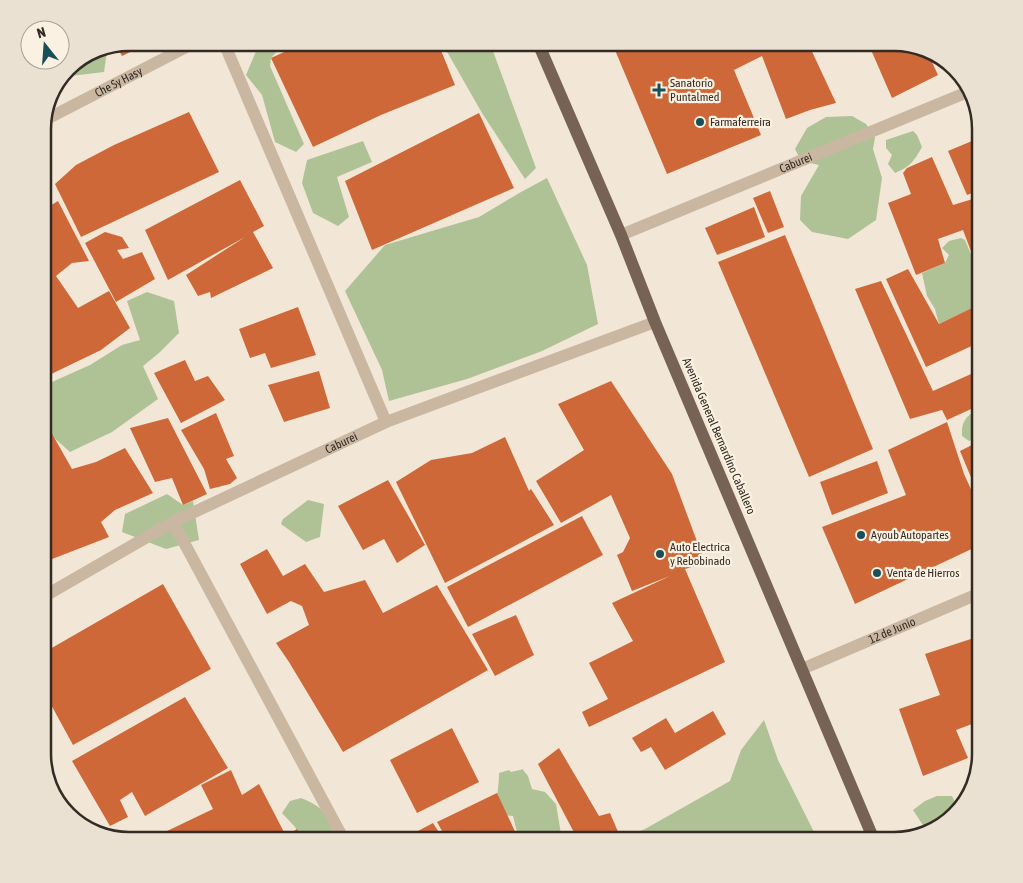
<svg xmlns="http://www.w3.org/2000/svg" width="1023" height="883" font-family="'Asap Condensed',sans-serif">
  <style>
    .green { fill: #afc295 }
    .building { fill: #ce6838 }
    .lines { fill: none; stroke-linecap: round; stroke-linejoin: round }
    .minor { stroke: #cab7a1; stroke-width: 12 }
    .major { stroke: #776354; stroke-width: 12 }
    .poi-dot { fill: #184f58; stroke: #faf1e2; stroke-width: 2 }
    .labels { text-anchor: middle; stroke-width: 4.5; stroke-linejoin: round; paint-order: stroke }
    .street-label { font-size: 12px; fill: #342b25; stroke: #faf1e2 }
    .poi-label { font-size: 12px; fill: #342b25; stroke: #faf1e2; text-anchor: start }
    .rim { fill: none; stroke: #342b25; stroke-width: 2.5 }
  </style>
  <rect width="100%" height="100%" fill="#f2e7d6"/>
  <g class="green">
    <polygon points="268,43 284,43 271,58 270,66 304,144 296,152 275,142 262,95 246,75 257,49"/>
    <polygon points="442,43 490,43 536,168 525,179 482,113"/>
    <polygon points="107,51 104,72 71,76 51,91 72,64"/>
    <polygon points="852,116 866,124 875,138 873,149 882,178 876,220 848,239 812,232 800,220 801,196 819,165 801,161 795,149 807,128 826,117"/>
    <path d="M913 131 917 135 922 147C914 161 910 167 895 173L888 164 892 155 886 148V140Z"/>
    <polygon points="363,141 372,162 337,177 349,217 338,226 313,213 302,183 307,160"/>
    <polygon points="547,178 587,265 598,324 542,351 467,379 389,401 382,370 345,291 385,245 479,217 521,192"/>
    <polygon points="961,238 965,240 975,264 980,261 980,304 939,324 935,309 927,296 922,273 945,263 949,255 942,248 949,241"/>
    <polygon points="147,292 174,301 179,333 159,353 143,366 158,399 112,432 70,452 43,428 43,386 90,365 122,345 140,340 127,301"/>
    <path d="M977 410H980V437L969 441 962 436C961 422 965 417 977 410Z"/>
    <polygon points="167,494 183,505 193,501 199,540 166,549 122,532 125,514"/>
    <polygon points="308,500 324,504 320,537 306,542 281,524 283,519"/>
    <polygon points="764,720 778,760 818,840 621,840 622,838 645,829 730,781 741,750"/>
    <path d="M524 769 523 770 528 776 532 789 545 792 556 804 562 840H519L513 816 495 814C496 800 499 787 499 773L509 770 511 772Z"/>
    <polygon points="937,796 952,796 959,810 928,833 913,810 925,801"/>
    <path d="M301 798C325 808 327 813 334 837V840H303L295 827 282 813 290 801Z"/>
  </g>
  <g class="building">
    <polygon points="129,42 149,43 122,56 117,47"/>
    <polygon points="304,43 438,43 455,85 381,115 313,147 271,58"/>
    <polygon points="612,43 808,43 836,103 810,110 786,119 762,56 734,70 761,135 667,174"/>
    <polygon points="868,43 894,43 929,56 938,75 892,98"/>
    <polygon points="189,112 219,172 81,237 55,184 76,165 114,145"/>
    <polygon points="479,113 514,188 372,250 345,181"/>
    <polygon points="972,141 978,155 980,155 980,190 967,195 948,151"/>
    <polygon points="932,157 953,205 976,198 980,208 980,250 972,254 963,230 938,239 945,263 916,275 888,203 911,194 903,173 907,168"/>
    <polygon points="240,180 264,226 253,232 273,268 211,298 210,292 198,296 186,275 245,237 168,280 145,230"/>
    <polygon points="770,191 784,227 768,233 753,198"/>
    <polygon points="58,201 89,261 72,263 56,276 78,308 109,291 130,328 101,350 43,378 43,210"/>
    <polygon points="754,207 765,237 717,255 705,228"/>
    <polygon points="105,232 122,237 129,248 117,250 123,259 142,252 155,279 116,302 85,243"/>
    <polygon points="785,235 873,449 809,477 718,262"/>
    <polygon points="908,269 939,324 980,304 980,350 978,343 926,367 886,279"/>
    <polygon points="881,281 933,391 980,370 980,405 947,420 942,410 910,419 855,289"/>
    <polygon points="298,307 316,355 271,368 265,353 250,358 239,329"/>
    <polygon points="185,360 195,381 208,376 225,400 181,423 154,373"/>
    <polygon points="319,371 330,408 284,422 268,385"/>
    <polygon points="611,381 672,474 705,563 685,569 725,662 589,727 582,712 608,699 589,663 633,641 612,603 670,576 632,591 617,555 623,552 630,538 611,495 561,523 536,481 584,450 558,404"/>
    <polygon points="216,413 234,456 226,459 237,478 230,484 210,489 204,469 181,430"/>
    <polygon points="168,418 207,494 183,505 172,478 155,482 130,428"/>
    <polygon points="947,422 964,474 980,509 980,545 855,604 822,527 906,495 888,450"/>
    <polygon points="51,432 72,469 96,462 125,448 153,493 115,510 101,522 109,537 47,561 43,552 43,437"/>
    <polygon points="505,437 529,491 531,489 554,525 445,583 396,482 431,460 472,453"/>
    <polygon points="980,441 980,499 960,451"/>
    <polygon points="877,461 888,493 832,515 820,482"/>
    <polygon points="388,480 425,545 397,563 384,539 363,550 338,506"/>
    <polygon points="582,516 603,555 468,627 447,587"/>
    <polygon points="267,549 283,576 305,564 324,592 365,580 383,613 437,585 488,670 343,752 289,662 276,643 309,625 302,606 291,601 267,614 240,564"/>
    <polygon points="163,584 211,669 73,745 43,690 43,653"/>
    <polygon points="516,615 534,655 495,676 472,634"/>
    <polygon points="980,636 980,721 956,730 968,758 923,776 899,709 940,695 925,654"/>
    <polygon points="185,697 228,768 145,816 132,792 120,800 128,817 110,826 72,761"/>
    <polygon points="713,711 726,734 665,770 651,747 641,752 632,738 666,718 675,733"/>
    <polygon points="452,728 479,782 417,813 390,760"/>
    <polygon points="559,748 599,816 610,813 619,834 603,840 578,840 538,764"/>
    <polygon points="231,770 242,795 259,784 285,834 272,840 170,840 165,832 213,809 201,785"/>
    <polygon points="497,793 519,840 447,840 437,822"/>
    <polygon points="433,823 444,840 401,840"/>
    <polygon points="297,829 303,840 279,840"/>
  </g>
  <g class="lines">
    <g class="minor">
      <polyline points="224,43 386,422"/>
      <path id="s1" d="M43 121 194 43"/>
      <path id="s2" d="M621 235 970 91"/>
      <polyline points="173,522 344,840"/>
      <path id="s3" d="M43 597 173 522 386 422 655 322"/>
      <path id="s4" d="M802 669 980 593"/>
    </g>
    <polyline class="major" points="538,43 621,235 655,322 874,840"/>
  </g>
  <g class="poi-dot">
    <path d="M656.5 82.5h5v5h5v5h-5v5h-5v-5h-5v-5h5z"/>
    <circle cx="700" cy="122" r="5"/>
    <circle cx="861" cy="535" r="5"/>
    <circle cx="660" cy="554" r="5"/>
    <circle cx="877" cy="573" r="5"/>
  </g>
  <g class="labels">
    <g class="street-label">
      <text dy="4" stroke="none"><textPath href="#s1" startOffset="85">Che Sy Hasy</textPath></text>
      <text dy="4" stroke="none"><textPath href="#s2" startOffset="189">Caburei</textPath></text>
      <text transform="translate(719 436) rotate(67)" y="4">Avenida General Bernardino Caballero</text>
      <text dy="4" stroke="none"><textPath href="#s3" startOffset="336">Caburei</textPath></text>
      <text dy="4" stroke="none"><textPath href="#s4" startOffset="98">12 de Junio</textPath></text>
    </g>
    <g class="poi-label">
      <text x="670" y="87">Sanatorio<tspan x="670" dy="14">Puntalmed</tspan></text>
      <text x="710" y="126">Farmaferreira</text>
      <text x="871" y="539">Ayoub Autopartes</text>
      <text x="670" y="551">Auto Electrica<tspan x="670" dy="14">y Rebobinado</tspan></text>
      <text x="887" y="577">Venta de Hierros</text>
    </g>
  </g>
  <path d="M0 0H1023V883H0ZM129 51H894A78 78 0 0 1 972 129V754A78 78 0 0 1 894 832H129A78 78 0 0 1 51 754V129A78 78 0 0 1 129 51Z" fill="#eae1d3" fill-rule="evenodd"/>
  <path class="rim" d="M129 51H894A78 78 0 0 1 972 129V754A78 78 0 0 1 894 832H129A78 78 0 0 1 51 754V129A78 78 0 0 1 129 51Z"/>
  <g transform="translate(45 45) rotate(343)"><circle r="24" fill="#faf1e2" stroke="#aba296"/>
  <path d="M0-4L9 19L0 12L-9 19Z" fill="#184f58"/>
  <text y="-8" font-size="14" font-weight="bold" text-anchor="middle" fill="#342b25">N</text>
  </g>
</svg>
